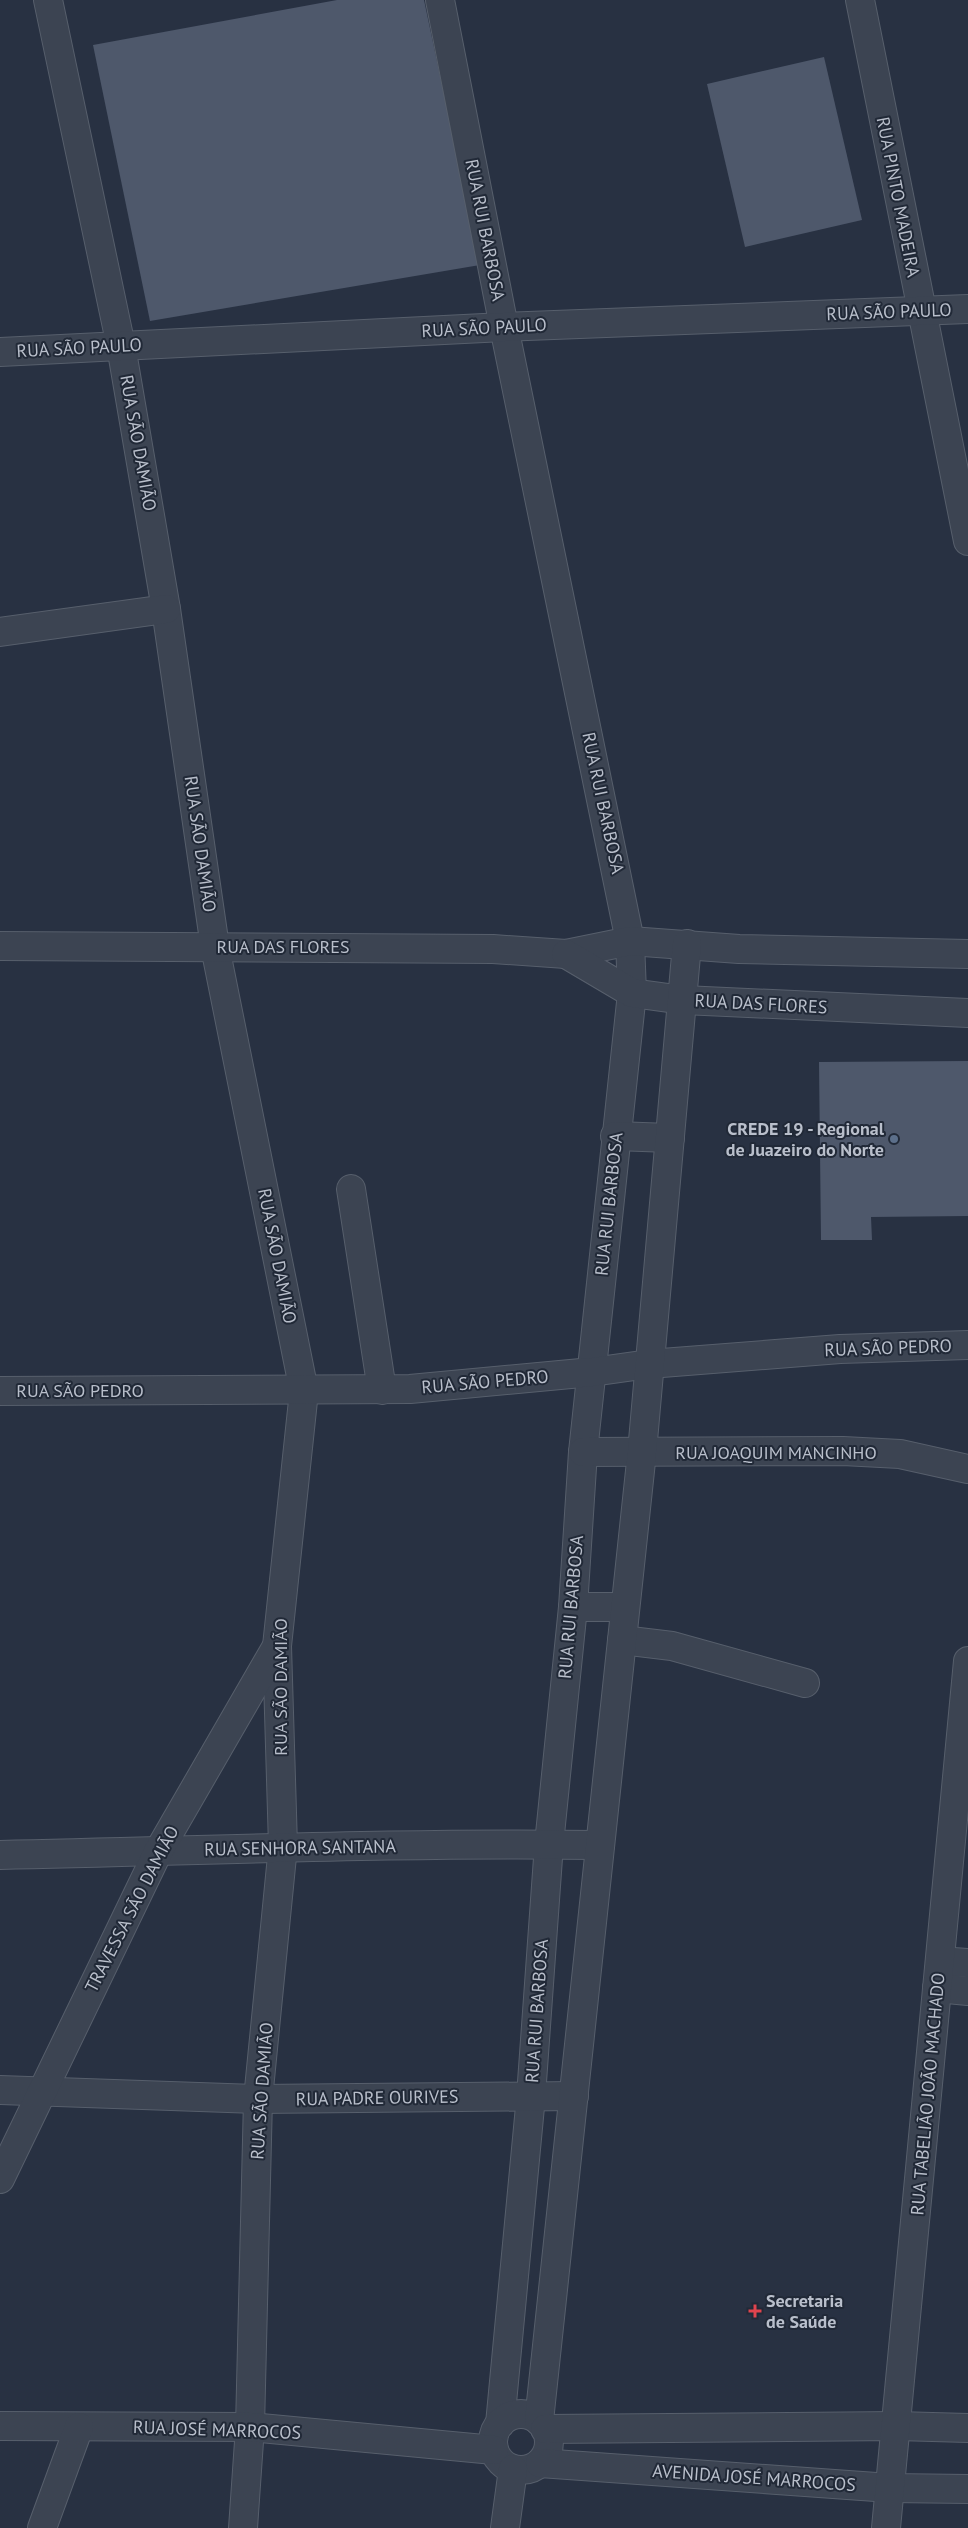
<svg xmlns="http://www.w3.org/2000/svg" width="968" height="2528" font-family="'PT Sans',sans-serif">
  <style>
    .building { fill: #4e586b }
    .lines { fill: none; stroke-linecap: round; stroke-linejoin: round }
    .minor-casing { stroke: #575f6c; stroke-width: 30 }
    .minor { stroke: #3c4452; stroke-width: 28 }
    .service-dot { fill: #5c6f8a; stroke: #212937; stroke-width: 2 }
    .health-dot { fill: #e0444e; stroke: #212937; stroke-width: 2 }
    .labels { text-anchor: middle; stroke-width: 4; stroke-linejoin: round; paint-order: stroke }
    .street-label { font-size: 18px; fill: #b9bfcb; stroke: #212937 }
    .poi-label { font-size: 18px; font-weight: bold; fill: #b9bfcb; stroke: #212937; text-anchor: end }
  </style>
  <rect width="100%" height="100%" fill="#283142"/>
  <g class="building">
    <polygon points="337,0 424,0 480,265 150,321 93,45"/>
    <polygon points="824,57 862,220 745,247 707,84"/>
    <polygon points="968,1061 968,1216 871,1217 872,1240 821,1240 819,1062"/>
  </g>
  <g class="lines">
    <g class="minor-casing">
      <g id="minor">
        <polyline points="48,0 121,346 166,609 215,947 304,1391 277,1646 283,1846 258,2099 250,2427 243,2528"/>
        <polyline points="440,0 504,327 630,941 632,993 583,1452 573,1607 549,1844 531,2096 500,2424"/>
        <polyline points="860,0 968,541"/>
        <polyline points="0,352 504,327 968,309"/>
        <polyline points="0,632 166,609"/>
        <polyline points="0,946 493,949 566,954 630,941 739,949 968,954"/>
        <polyline points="566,954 632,993 683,1000 968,1013"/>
        <polyline points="615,1136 670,1138"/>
        <polyline points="351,1189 382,1390"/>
        <polyline points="0,1391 410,1389 592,1372 649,1364 840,1349 968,1345"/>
        <polyline points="583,1452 843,1451 900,1454 968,1469"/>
        <polyline points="573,1607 625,1607"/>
        <polyline points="622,1640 672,1646 805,1683"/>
        <path d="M0 1855C200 1851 400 1842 600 1845"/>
        <polyline points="940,1961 968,1963"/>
        <polyline points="937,1988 968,1991"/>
        <polyline points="0,2090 258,2099 574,2096"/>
        <polyline points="0,2179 158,1852 277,1646"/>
        <circle cx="521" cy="2442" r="28"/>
        <polyline points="539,2421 642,1452 687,944"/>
        <polyline points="0,2426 250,2427 494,2450"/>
        <polyline points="545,2429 897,2426 968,2428"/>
        <polyline points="540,2463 890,2488 968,2489"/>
        <polyline points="42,2528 79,2427"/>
        <polyline points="505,2528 513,2469"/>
        <polyline points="886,2528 968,1661"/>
      </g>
    </g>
    <use href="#minor" class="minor"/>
  </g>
  <circle class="service-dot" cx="894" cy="1139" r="5"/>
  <path class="health-dot" d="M752.5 2303.5h5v5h5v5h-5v5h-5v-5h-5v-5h5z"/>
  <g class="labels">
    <g class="street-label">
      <text transform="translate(898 197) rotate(79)" y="6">RUA PINTO MADEIRA</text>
      <text transform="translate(485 230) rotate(79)" y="6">RUA RUI BARBOSA</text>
      <text transform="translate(889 312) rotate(-2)" y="6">RUA SÃO PAULO</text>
      <text transform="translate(484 328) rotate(-3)" y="6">RUA SÃO PAULO</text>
      <text transform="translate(79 348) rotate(-3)" y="6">RUA SÃO PAULO</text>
      <text transform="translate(138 443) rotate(80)" y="6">RUA SÃO DAMIÃO</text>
      <text transform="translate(603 803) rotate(78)" y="6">RUA RUI BARBOSA</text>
      <text transform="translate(200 844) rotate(82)" y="6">RUA SÃO DAMIÃO</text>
      <text x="283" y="953">RUA DAS FLORES</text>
      <text transform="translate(761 1004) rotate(3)" y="6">RUA DAS FLORES</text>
      <text transform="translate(609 1204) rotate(-84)" y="6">RUA RUI BARBOSA</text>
      <text transform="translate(277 1256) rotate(79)" y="6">RUA SÃO DAMIÃO</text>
      <text transform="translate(888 1348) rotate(-2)" y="6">RUA SÃO PEDRO</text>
      <text transform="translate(485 1382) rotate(-5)" y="6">RUA SÃO PEDRO</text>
      <text x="80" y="1397">RUA SÃO PEDRO</text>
      <text x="776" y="1459">RUA JOAQUIM MANCINHO</text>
      <text transform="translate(571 1607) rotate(-85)" y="6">RUA RUI BARBOSA</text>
      <text transform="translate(281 1687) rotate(-90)" y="6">RUA SÃO DAMIÃO</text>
      <text transform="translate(300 1848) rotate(-1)" y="6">RUA SENHORA SANTANA</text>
      <text transform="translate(132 1909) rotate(-63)" y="6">TRAVESSA SÃO DAMIÃO</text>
      <text transform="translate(537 2011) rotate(-86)" y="6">RUA RUI BARBOSA</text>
      <text transform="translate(262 2091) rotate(-86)" y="6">RUA SÃO DAMIÃO</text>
      <text transform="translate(928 2094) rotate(-85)" y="6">RUA TABELIÃO JOÃO MACHADO</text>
      <text transform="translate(377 2098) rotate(-1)" y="6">RUA PADRE OURIVES</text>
      <text transform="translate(217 2430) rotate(2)" y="6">RUA JOSÉ MARROCOS</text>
      <text transform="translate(754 2478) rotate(4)" y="6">AVENIDA JOSÉ MARROCOS</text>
    </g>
    <g class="poi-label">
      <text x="884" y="1135">CREDE 19 - Regional<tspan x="884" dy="21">de Juazeiro do Norte</tspan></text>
      <text x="766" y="2307" text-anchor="start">Secretaria<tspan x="766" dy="21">de Saúde</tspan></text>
    </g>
  </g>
</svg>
